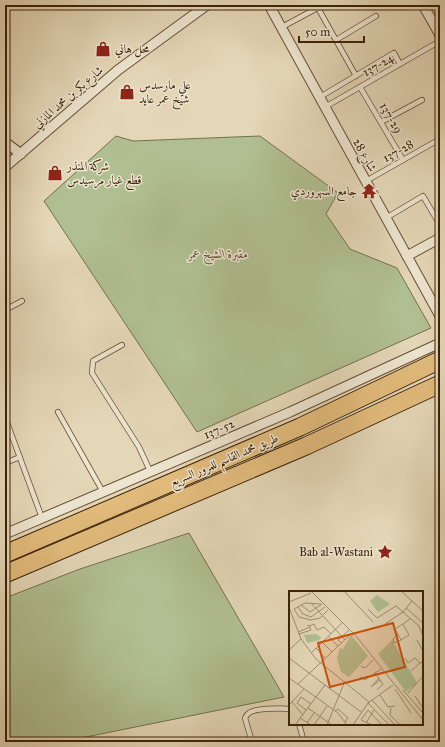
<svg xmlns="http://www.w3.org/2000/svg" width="445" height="747" font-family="'IM FELL Great Primer',Amiri,serif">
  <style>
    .green { fill: #b0bf91; stroke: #76704c }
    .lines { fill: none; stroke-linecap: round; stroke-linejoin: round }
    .service-casing { stroke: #664e34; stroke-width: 6 }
    .minor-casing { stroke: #664e34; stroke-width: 11 }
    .motorway-casing { stroke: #3c2108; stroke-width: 19 }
    .service { stroke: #ede5d0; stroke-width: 4.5 }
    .minor { stroke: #ede5d0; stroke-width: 9 }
    .motorway { stroke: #e2bc7c; stroke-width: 17 }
    .labels { text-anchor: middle; stroke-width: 3; stroke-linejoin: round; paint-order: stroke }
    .poi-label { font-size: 12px; fill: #3c2108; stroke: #ede5d0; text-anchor: start }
    .street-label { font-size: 12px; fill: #3c2108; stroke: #ede5d0 }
    .park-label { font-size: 12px; font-style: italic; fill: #59482a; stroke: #ede5d0 }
    .inset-road { fill: none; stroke: #a18e71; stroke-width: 1 }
    .view { fill: #ce510b; fill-opacity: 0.15; stroke: #ce510b; stroke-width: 2 }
    .inset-edge { fill: none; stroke: #3c2108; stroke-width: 2 }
  </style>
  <rect width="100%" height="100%" fill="#e4d7b7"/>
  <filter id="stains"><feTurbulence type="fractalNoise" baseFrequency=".005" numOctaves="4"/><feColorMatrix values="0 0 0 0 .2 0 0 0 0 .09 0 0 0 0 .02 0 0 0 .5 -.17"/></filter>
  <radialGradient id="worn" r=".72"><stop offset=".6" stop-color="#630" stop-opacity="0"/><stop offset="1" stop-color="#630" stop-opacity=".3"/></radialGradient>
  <g class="green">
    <polygon points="116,136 133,141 260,136 338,193 326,214 350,249 397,268 431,328 197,432 44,201"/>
    <polygon points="189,533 284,697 61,742 5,742 5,598 80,569"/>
  </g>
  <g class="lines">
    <g class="service-casing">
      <g id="service">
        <polyline points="318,8 356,76"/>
        <polyline points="282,27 323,5"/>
        <polyline points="336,40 376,16"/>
        <polyline points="360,87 403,160"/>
        <polyline points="320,97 394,53 400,64"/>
        <polyline points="325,107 440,41"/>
        <polyline points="381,122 422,100"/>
        <polyline points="366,181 440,139"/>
        <polyline points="386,218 423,196 440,225"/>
        <polyline points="5,310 22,301"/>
        <polyline points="122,345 93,361 92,373 139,447 150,471"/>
        <polyline points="58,412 103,492"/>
        <polyline points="5,417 42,518"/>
        <polyline points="5,463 20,457"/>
        <polyline points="299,724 304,742"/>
        <path d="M252 742 245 718C246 716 247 714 249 713 255 708 282 708 290 709"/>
      </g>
    </g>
    <g class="minor-casing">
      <g id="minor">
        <polyline points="269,5 440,316"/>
        <polyline points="423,5 440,35"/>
        <polyline points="5,142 21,154"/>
        <polyline points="5,167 118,70 207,5"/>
        <polyline points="407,256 440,238"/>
        <polyline points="5,534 290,412 440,343"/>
      </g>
    </g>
    <g class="motorway-casing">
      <g id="motorway">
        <polyline points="5,554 300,427 440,360"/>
        <polyline points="5,574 306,446 440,384"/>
      </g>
    </g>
    <use href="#service" class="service"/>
    <use href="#minor" class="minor"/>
    <use href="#motorway" class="motorway"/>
  </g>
  <defs>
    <g id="shop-bare" transform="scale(1.2)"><path d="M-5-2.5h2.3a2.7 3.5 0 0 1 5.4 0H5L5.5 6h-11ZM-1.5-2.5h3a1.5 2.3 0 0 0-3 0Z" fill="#8f2418" stroke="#ede5d0" stroke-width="2.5" paint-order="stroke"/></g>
    <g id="temple-bare" transform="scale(1.2)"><path d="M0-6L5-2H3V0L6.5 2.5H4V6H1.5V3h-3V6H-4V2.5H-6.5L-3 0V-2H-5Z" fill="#8f2418" stroke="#ede5d0" stroke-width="2.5" paint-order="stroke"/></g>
    <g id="sight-bare" transform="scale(1.2)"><path d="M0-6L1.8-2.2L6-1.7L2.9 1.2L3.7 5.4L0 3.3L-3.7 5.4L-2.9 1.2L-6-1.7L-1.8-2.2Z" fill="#8f2418" stroke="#ede5d0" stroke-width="2.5" paint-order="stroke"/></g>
  </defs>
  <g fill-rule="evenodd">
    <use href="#shop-bare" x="103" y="49"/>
    <use href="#shop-bare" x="127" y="92"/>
    <use href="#shop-bare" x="55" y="173"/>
    <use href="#temple-bare" x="369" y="191"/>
    <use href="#sight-bare" x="385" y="552"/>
  </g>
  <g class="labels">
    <g class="poi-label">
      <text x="115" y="53">محل هاني</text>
      <text x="139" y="89">علي مارسدس<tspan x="139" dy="14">شيخ عمر عايد</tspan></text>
      <text x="67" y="170">شركة المنذر<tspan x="67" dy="14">قطع غيار مرسيدس</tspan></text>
      <text x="357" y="195" text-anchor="end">جامع السهروردي</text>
      <text x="373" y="556" text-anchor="end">Bab al-Wastani</text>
    </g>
    <g class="street-label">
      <text transform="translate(378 65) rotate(-30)" y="4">137-24</text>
      <text transform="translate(68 97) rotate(-41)" y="4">شارع بكر بن محمد المازني</text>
      <text transform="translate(391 118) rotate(60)" y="4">137-29</text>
      <text transform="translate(398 151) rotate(-29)" y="4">137-28</text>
      <text transform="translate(365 155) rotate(61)" y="4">شارع 28</text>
      <text transform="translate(219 429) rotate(-23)" y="4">137-52</text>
      <text transform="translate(224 460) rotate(-23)" y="4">طريق محمد القاسم للمرور السريع</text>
    </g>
    <g class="park-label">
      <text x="218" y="258">مقبرة الشيخ عمر</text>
    </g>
  </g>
  <g transform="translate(289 591)">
    <rect width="134" height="134" fill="#e4d7b7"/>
    <path d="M88 4 101 13 89 21 81 10ZM27 43 32 46 31 49 18 52 15 44ZM62 44 79 65 60 86 52 81 48 67 51 57 54 58ZM103 49 128 92 117 101 89 63Z" fill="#b0bf91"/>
    <path class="inset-road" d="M22 0 67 45 134 129M55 0 84 31M112 0 134 20M0 11 22 2M22 12 56 49M32 13 16 12 5 18 10 26 22 29 31 27 39 19M12 14 21 21 33 13M0 16 12 48 27 68 80 111M9 16 14 23 22 26 36 16M117 17 134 32M79 18 88 27 107 15 130 35 134 45M96 33 114 21 123 10M114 33 120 44 112 49 106 38 114 33 121 28M21 35 25 33 28 39 35 36 42 43M9 41 21 36M10 43 22 39 20 34 18 35M109 44 104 48 105 52 112 49M39 45 49 55M128 49 134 60M33 51 43 61M52 52 49 49 60 39M27 57 36 67M0 59 12 48M22 62 53 32M0 67 72 121M116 67 119 72 126 67 131 72 134 71M72 75 76 77 84 69M122 80 131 72M86 82 94 93 88 99M71 86 76 89 92 78M0 87 49 122 58 134M90 87 82 96 91 89M9 93 63 42M106 98 122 122M114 99 134 122M119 102 134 85M91 104 99 116 106 115M126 105 134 117M12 106 8 112 17 119M12 106 22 113M83 109 106 134M3 111 14 124M79 112 100 134M0 114 15 98M19 117 43 134M102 117 101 124 111 134M46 120 49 118 59 127 56 131M11 127 22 134M18 132 25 122M77 132 85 119M6 134 36 94M25 134 38 115M38 134 56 90M64 134 79 112 104 94M83 134 72 129 79 119 93 134"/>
    <path class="view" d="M104 32 116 76 41 96 29 52Z"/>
    <rect width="134" height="134" class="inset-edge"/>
  </g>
  <rect width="445" height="747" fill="none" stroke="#e4d7b7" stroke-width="20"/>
  <rect x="6" y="6" width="433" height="735" fill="none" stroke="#3c2108" stroke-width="2"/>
  <rect x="10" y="10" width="425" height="727" fill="none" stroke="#3c2108"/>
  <path d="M299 36v6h65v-6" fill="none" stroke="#3c2108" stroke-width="2"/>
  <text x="305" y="36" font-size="12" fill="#3c2108" stroke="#ede5d0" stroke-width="3" paint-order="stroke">50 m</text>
  <rect width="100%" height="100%" filter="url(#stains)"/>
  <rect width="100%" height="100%" fill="url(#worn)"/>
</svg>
